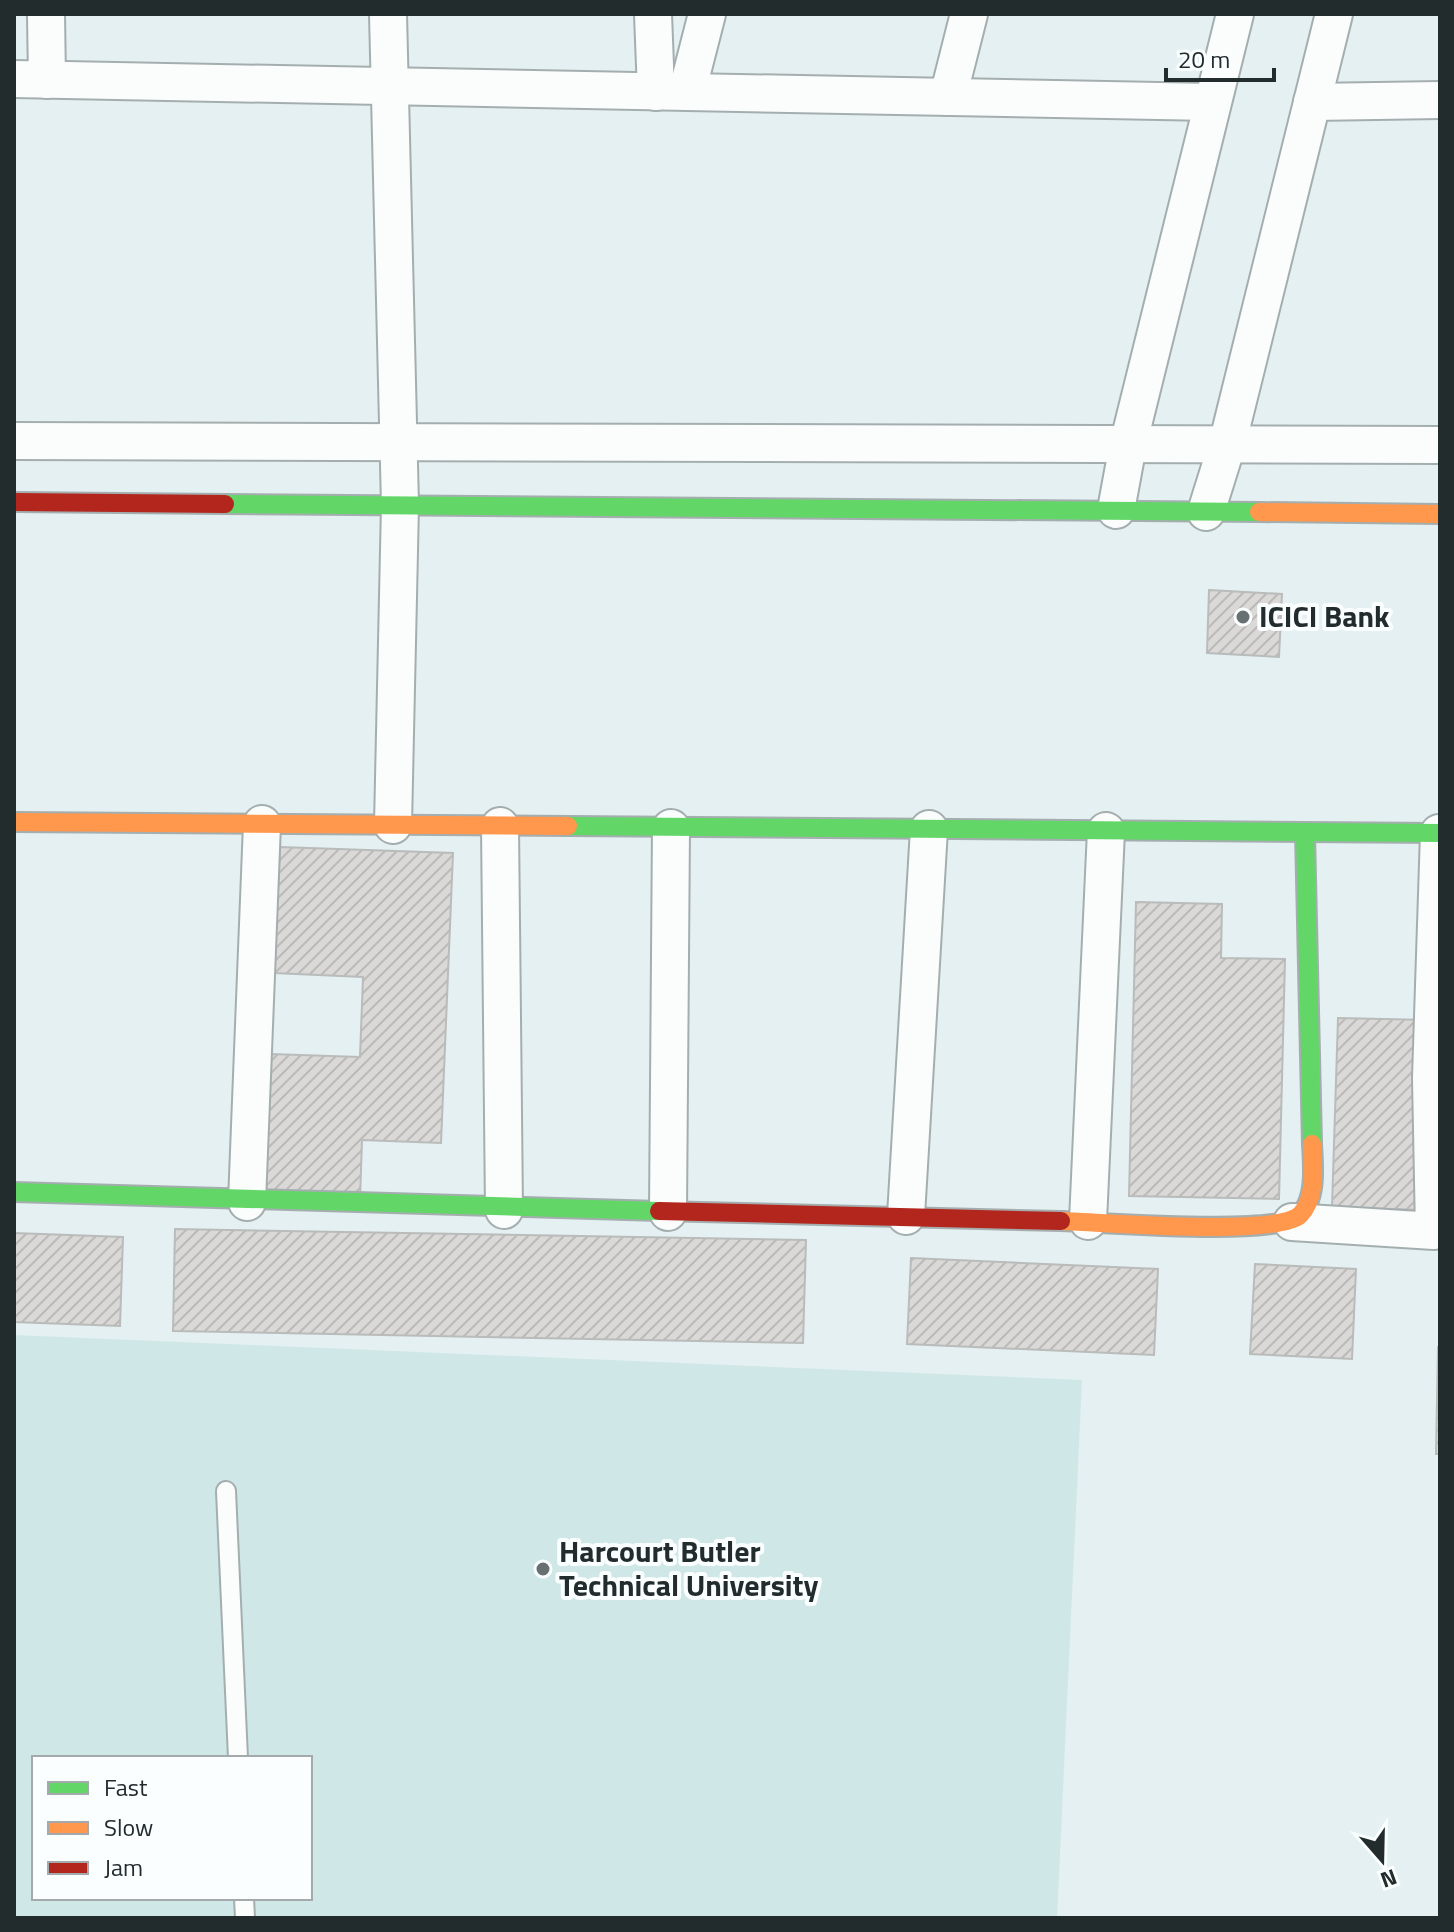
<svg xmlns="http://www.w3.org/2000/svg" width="1454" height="1932" font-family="'Titillium Web',sans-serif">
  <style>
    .built { fill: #d0e7e8; fill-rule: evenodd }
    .building { fill: url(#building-hatch); stroke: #babbbb; stroke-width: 2 }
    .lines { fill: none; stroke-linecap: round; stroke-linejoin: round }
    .lane-casing { stroke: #a5aeaf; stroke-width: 22 }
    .street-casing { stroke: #a5aeaf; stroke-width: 40 }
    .fast-casing { stroke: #a5aeaf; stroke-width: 22 }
    .slow-casing { stroke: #a5aeaf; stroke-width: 22 }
    .jam-casing { stroke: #a5aeaf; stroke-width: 22 }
    .lane { stroke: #fbfdfd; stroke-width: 18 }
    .street { stroke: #fbfdfd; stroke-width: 36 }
    .fast { stroke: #63d668; stroke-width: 18 }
    .slow { stroke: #ff974d; stroke-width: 18 }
    .jam { stroke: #b3261e; stroke-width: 18 }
    .poi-dot { fill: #677171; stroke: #fafeff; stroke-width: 3 }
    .labels { text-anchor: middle; stroke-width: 8; stroke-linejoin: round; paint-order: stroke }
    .poi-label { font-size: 30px; font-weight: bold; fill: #232c2c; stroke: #fafeff; text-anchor: start }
  </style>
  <defs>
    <pattern id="building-hatch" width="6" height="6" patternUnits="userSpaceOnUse" patternTransform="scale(2)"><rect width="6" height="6" fill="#dad9d7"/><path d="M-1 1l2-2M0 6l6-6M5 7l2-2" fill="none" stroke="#bbbab9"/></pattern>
  </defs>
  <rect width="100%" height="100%" fill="#e4f0f1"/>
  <path class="built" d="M14 1335 1082 1380 1057 1918H14ZM34 1758H310V1898H34Z"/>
  <g class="building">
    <polygon points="1209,590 1282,594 1279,657 1207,653"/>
    <polygon points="280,847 453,853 441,1143 362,1140 360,1199 265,1195 271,1054 360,1057 363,977 274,973"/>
    <polygon points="1136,902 1222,904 1221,958 1285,959 1279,1199 1129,1196"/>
    <polygon points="1338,1018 1428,1020 1423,1210 1332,1207"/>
    <polygon points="175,1229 806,1240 803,1343 173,1331"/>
    <polygon points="14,1233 123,1237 120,1326 14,1322"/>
    <polygon points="911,1258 1158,1269 1154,1355 907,1344"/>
    <polygon points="1255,1264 1356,1269 1352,1359 1250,1354"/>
    <polygon points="1438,1347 1440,1347 1440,1454 1436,1454"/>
  </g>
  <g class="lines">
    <g class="lane-casing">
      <g id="lane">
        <polyline points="226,1491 238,1758"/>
        <polyline points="244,1898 245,1918"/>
      </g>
    </g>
    <g class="street-casing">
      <g id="street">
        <polyline points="46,14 47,80"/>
        <polyline points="388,14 400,505 393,825"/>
        <polyline points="653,14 656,92"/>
        <polyline points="14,79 1211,102"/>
        <polyline points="687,92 707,14"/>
        <polyline points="948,97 969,14"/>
        <polyline points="1312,102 1440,100"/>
        <polyline points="14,441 1440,445"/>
        <polyline points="1116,510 1128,445 1235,14"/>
        <polyline points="1206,512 1227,445 1334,14"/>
        <polyline points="500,826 504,1210"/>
        <polyline points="247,1202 262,824"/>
        <polyline points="668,1212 671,828"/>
        <polyline points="906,1216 929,829"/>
        <polyline points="1088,1221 1106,831"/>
        <polyline points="1292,1222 1434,1231 1431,1078 1439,833"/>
      </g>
    </g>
    <g class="fast-casing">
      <g id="fast">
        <polyline points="225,504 1259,512"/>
        <polyline points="568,826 1440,833"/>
        <polyline points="1305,833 1312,1144"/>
        <polyline points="14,1192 659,1211"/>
      </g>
    </g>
    <g class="slow-casing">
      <g id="slow">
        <polyline points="1259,512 1440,514"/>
        <polyline points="14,822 568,826"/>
        <path d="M1061 1221C1101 1222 1276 1237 1300 1215 1317 1198 1313 1165 1312 1144"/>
      </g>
    </g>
    <g class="jam-casing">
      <g id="jam">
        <polyline points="14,502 225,504"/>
        <polyline points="659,1211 1061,1221"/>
      </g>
    </g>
    <use href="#lane" class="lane"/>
    <use href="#street" class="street"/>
    <use href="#fast" class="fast"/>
    <use href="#slow" class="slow"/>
    <use href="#jam" class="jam"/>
  </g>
  <g class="poi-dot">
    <circle cx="1243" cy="617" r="8"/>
    <circle cx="543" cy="1569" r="8"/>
  </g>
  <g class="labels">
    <g class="poi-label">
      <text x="1259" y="627">ICICI Bank</text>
      <text x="559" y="1562">Harcourt Butler<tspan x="559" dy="34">Technical University</tspan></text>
    </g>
  </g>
  <rect width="1454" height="1932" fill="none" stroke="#232c2c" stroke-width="32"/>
  <rect x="32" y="1756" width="280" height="144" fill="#fafeff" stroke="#a4aaab" stroke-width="2"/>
  <rect x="48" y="1782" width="40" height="12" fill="#63d668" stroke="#a4aaab" stroke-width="2"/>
  <text x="104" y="1796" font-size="24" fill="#232c2c">Fast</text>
  <rect x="48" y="1822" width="40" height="12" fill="#ff974d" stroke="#a4aaab" stroke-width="2"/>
  <text x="104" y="1836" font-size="24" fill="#232c2c">Slow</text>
  <rect x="48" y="1862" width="40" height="12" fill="#b3261e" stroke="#a4aaab" stroke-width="2"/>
  <text x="104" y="1876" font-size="24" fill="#232c2c">Jam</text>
  <g transform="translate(1382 1860) rotate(160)" stroke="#fafeff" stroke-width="6" paint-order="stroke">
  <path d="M0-6L14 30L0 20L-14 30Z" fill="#232c2c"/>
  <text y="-12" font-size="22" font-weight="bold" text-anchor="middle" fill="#232c2c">N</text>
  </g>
  <path d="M1166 68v12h108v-12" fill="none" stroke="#232c2c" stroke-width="4"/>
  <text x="1178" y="68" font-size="24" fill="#232c2c" stroke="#fafeff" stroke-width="6" paint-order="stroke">20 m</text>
</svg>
